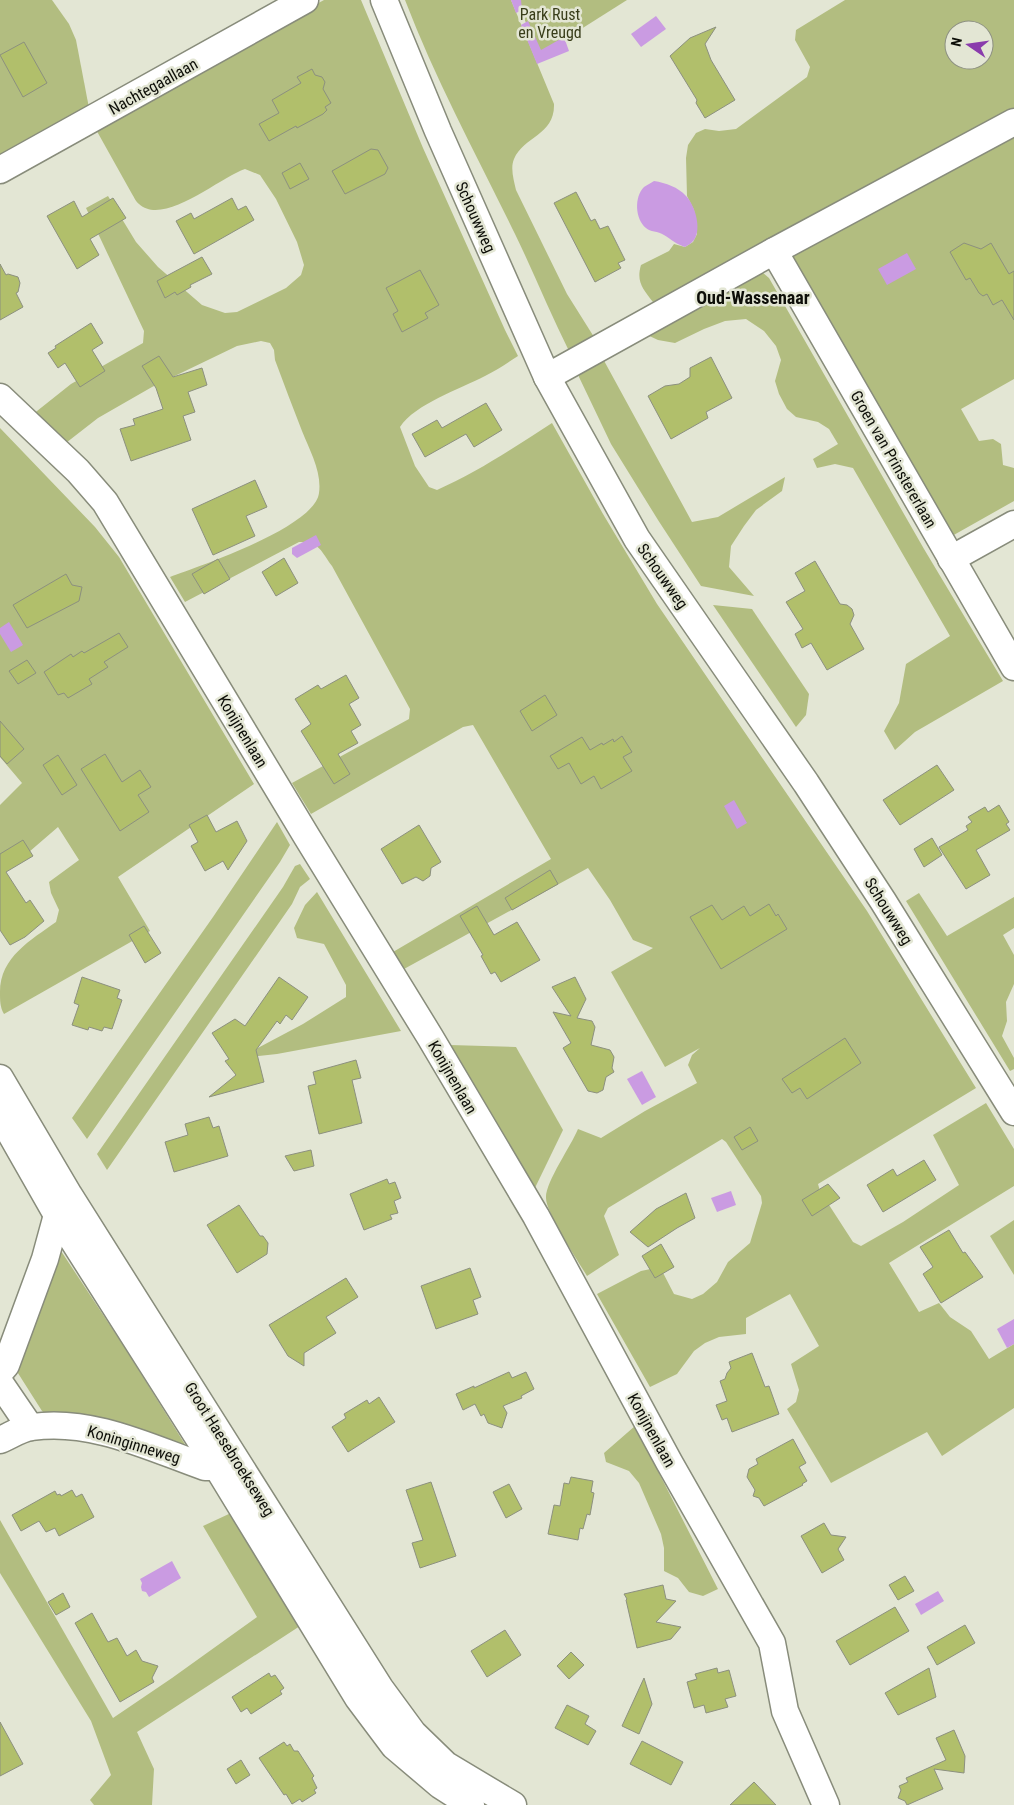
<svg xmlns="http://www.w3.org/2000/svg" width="1014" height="1805" font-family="'Roboto Condensed',sans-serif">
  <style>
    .green { fill: #b2bd80; fill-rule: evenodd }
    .water { fill: #ca9be2 }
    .building { fill: #b1bf6b; stroke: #8c907f }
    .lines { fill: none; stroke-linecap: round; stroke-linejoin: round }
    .minor-casing { stroke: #888c7b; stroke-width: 29 }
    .minor { stroke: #fff; stroke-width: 26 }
    .labels { text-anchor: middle; stroke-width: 5; stroke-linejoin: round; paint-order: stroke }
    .park-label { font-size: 16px; fill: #383d19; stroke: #e3e6d4 }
    .street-label { font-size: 16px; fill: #0d0e08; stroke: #e3e6d4 }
    .neighbourhood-label { font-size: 18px; font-weight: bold; fill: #0d0e08; stroke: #e3e6d4 }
  </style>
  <rect width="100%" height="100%" fill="#e3e6d4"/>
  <g class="green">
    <polygon points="0,0 52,0 69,24 76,40 89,108 0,159"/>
    <path d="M324 0H361L423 148 505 330 518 356C507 363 497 370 485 376 460 389 415 404 400 427L415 466 429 487 437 490C478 472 515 447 552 423L603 514 657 604 867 911 976 1088 818 1184 820 1191 853 1242 861 1246 903 1222 959 1185 933 1135 986 1103 1014 1149V1186L889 1263 919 1312 939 1303 950 1317 971 1331 989 1359 1014 1344V1408L942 1456 927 1432 831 1483 787 1409 796 1402 799 1390 791 1364 819 1346 790 1294 746 1318V1334L719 1337 705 1343 694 1351 677 1374 650 1387 597 1294 641 1271 660 1267 674 1294 692 1299 703 1294 717 1282 728 1262 750 1243 762 1203 761 1196 726 1142 722 1139 608 1208 604 1216 619 1255 587 1276C578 1261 546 1213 546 1198 545 1183 571 1146 578 1129L601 1138 645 1111 697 1083 688 1065 692 1055 700 1048 665 1067 611 972 653 948 633 940 610 900 588 868 404 969 393 952 551 859 473 725 463 727 311 814 292 783 409 719 410 709 332 566C321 551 319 541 299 542L185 602 170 577C200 566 315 527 319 493 322 472 310 451 302 431 293 408 284 384 275 360L274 350 270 343 261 341 237 346 152 387 98 418 62 446 32 415 71 384 143 343 144 331 86 208 108 196 136 242 158 267 202 305 225 313 237 312 286 288 301 275 304 265 297 242 276 199 260 175 245 169C220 177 164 227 139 204 136 202 134 197 132 194L94 126Z"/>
    <path d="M405 0H511L554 104C555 135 524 136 514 159 510 168 514 181 516 190L567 294 594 337 569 351C550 313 534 273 515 234 477 156 436 81 405 0Z"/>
    <polygon points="516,0 627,0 540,55"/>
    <path d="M845 0H1014V116L653 302C643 289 636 282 641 265L669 251 674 244 685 247 693 242 697 234 694 210 687 196 686 158 688 145 696 133 705 129 719 131 736 129 807 77 810 67 795 40 796 30ZM954 30H984V60H954Z"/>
    <polygon points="1014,129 1014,379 961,409 979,441 993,439 1001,444 1003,465 1014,468 1014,501 952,536 791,261 790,247"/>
    <polygon points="756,267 769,278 924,549 1003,681 915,732 895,750 884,731 899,703 906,664 950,636 853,468 835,464 817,468 813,459 838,444 829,429 818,422 796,417 787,409 779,394 775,381 781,360 776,346 764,331 746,319 725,321 704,329 675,343 658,340 643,333"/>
    <polygon points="602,357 692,522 718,517 785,477 782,491 756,510 744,526 731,546 729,567 754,596 701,586 658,520 611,444 579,377 578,370"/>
    <path d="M0 428 95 527 119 557 254 784 118 877 150 931 4 1014C0 1007 0 1001 0 992 0 957 31 940 56 922L59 910 51 893 49 882 79 860 58 827 0 877V805L22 783 0 757Z"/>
    <polygon points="713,605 752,609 809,694 806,715 796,727"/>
    <polygon points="277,822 290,845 280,862 87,1139 72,1118 213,917"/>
    <polygon points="300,864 310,879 300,887 292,904 107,1170 97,1154 283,887 295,866"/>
    <polygon points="317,892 401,1031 277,1054 239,1058 303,1024 346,997 346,985 324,944 297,938 294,928 305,905"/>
    <polygon points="919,893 947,936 1014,897 1014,928 1003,935 1014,955 1014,984 1006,1002 1007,1021 1002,1036 1014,1058 1014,1069 1010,1071 906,901"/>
    <polygon points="450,1045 516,1047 563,1130 533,1192"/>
    <polygon points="1014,1220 1014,1275 990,1236"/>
    <polygon points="58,1242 61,1251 125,1348 186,1446 194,1448 202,1463 48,1416 42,1411 16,1370"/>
    <polygon points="635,1426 718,1589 703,1596 689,1592 678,1578 664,1571 664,1548 661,1534 639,1483 629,1471 606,1462 604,1453"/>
    <polygon points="231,1513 300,1626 137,1732 154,1769 152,1805 94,1805 90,1800 111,1775 91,1721 0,1573 0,1520 113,1718 172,1678 257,1617 203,1526"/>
  </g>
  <g class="water">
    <polygon points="511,0 521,0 522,10 516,13"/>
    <polygon points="656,16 666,29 641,47 631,34"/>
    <polygon points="528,21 541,50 564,37 569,51 537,64 521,25"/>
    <path d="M654 181C666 183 678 187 686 196 695 205 702 229 694 240 692 243 688 245 685 247 676 244 672 240 664 235 658 231 650 232 646 228 635 219 634 197 644 187 647 185 651 183 654 181Z"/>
    <polygon points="907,253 916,269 887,285 878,269"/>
    <polygon points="316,535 321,545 297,558 292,554 292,548"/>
    <polygon points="9,622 23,645 11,652 0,634 0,628"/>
    <polygon points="734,800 747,823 737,829 724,806"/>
    <polygon points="642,1071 656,1097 642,1105 627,1079"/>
    <polygon points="731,1191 736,1205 717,1212 711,1198"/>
    <polygon points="1014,1319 1014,1344 1007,1348 997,1329"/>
    <polygon points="172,1561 181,1578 149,1597 146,1592 142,1591 141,1587 142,1583 140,1579"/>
    <polygon points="938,1591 944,1601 921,1615 915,1604"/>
  </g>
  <g class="building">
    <polygon points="716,27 705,44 711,60 735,100 705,118 696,103 697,100 670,56 690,38"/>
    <polygon points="24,42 47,83 23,97 0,55"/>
    <polygon points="312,69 315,75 322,77 325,82 323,89 331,103 325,107 327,110 323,114 297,128 296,126 269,141 259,124 279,113 272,100 301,83 297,77"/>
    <polygon points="371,149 378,150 388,168 385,174 345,194 332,171"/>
    <polygon points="300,163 309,179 290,189 282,173"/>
    <polygon points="576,192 591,221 595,219 600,229 608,226 625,260 618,263 621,268 595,282 554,203"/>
    <polygon points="113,198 126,218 90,239 99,255 77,269 47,216 74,201 82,217"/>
    <polygon points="232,198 238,210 246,206 254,220 194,254 176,221 191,213 194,219"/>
    <polygon points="964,243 981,249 991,243 1009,274 1014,271 1014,320 1002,300 993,305 987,294 983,296 979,293 970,278 966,280 950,252"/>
    <polygon points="202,257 212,274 190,285 191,287 177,295 175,292 165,298 157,281"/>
    <polygon points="0,264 6,275 8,274 18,277 20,283 18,292 16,293 23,307 0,320"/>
    <polygon points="420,270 439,305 425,313 428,318 402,332 393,314 398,311 386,288"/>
    <polygon points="91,323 103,343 92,350 105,371 80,387 65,363 58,368 48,353 56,348 55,346"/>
    <polygon points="159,356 173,377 202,368 207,385 188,392 195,412 183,416 191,440 131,461 120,429 135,425 133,419 163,409 156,388 142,366"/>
    <polygon points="711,357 732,398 706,412 708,418 671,439 648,396 665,386 679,384 690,377 690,368"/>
    <polygon points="486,403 502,430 474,447 466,434 425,457 412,434 437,420 442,428"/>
    <polygon points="255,480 267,507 246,516 255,536 213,555 192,509"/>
    <polygon points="284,558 298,583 276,596 262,572"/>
    <polygon points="218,559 230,579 204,594 192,574"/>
    <polygon points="815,561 840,604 847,605 852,609 854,615 850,624 864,649 827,670 811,643 802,648 795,634 803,629 786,602 805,591 795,573"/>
    <polygon points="66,574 72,585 82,587 79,601 27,628 13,605"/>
    <polygon points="119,633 128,647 104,662 108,667 89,679 92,684 68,698 64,693 58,695 44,672 71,654 73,657 82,651 84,653"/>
    <polygon points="27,660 36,673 18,684 9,671"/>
    <polygon points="346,675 359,698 349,704 361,725 351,731 358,743 338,754 350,774 334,784 301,731 311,724 295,699 318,685 321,689"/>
    <polygon points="545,695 557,715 532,731 520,711"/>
    <polygon points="0,721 24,749 7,764 0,756"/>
    <polygon points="622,736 632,752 623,757 632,771 601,789 594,776 581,784 569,763 558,769 550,756 582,737 590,750 602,743 603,745 613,739 614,742"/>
    <polygon points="105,754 122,782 140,770 151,787 138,795 149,812 120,831 81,769"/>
    <polygon points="58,755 77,785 62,795 43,765"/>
    <polygon points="937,765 954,790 900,825 883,800"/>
    <polygon points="999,805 1009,822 1006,824 1010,830 976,850 990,875 966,889 939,847 968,830 966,826 972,822 968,817 985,807 988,812"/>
    <polygon points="207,815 216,832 237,821 247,841 228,870 223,861 205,871 191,846 198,842 189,825"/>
    <polygon points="419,825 441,862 431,868 430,876 423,881 416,877 402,884 381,849"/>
    <polygon points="932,838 942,855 924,867 914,849"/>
    <polygon points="23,840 33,856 6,872 26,903 30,900 44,921 25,937 10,945 0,930 0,854"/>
    <polygon points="550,870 558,884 512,910 505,898"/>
    <polygon points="769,904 776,916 778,914 787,929 721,969 690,917 712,905 722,920 744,906 750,916"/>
    <polygon points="477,906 494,935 517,922 540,960 501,982 495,972 491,974 481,956 483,955 460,916"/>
    <polygon points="144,926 161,953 145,963 129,935"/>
    <polygon points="82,977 120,990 117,998 122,1000 112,1029 104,1027 102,1031 89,1027 88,1030 72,1025 79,1005 74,1003"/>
    <polygon points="279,977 308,997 292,1020 286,1015 280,1024 277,1021 256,1050 264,1082 209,1097 236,1075 225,1061 229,1059 212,1033 235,1019 245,1026"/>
    <polygon points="575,977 586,999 577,1018 592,1021 595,1027 591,1045 610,1050 614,1057 612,1068 614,1072 606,1077 603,1090 597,1093 588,1091 563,1048 571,1043 553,1012 571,1016 552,987"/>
    <polygon points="845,1038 861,1063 807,1099 800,1088 792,1093 782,1079"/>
    <polygon points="356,1060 361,1078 352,1080 362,1123 319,1134 308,1086 316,1084 313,1072"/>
    <polygon points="209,1117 213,1128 219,1126 228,1156 174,1172 165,1142 188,1135 185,1124"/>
    <polygon points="750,1127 758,1141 742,1150 734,1137"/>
    <polygon points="311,1150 314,1166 294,1171 285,1156"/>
    <polygon points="924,1160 936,1180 883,1212 867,1185 893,1169 897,1176"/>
    <polygon points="387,1179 389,1184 395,1182 401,1198 394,1201 398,1213 390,1215 392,1219 364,1230 350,1194"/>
    <polygon points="828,1184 840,1198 812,1216 802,1200"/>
    <polygon points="686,1193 695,1218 677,1228 648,1247 630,1232 656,1209"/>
    <polygon points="239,1205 260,1236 263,1236 268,1243 267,1254 237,1273 207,1225"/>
    <polygon points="949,1230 963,1253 965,1252 983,1277 941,1303 923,1274 933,1267 920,1247"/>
    <polygon points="661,1244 674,1267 655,1278 642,1256"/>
    <polygon points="470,1268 481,1297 473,1300 478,1314 436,1329 421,1286"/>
    <polygon points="346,1278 358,1297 326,1317 336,1333 304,1353 304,1366 288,1356 269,1325"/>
    <polygon points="752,1353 765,1387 769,1386 779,1414 732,1432 727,1418 722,1420 716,1405 727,1401 720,1381 725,1379 727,1373 731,1368 729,1362"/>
    <polygon points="509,1372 512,1378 526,1372 534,1389 521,1396 522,1398 503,1406 507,1413 502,1428 488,1423 484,1414 481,1416 475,1404 463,1410 456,1394 474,1386 474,1388"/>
    <polygon points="379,1397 395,1422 348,1452 332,1427 346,1418 344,1414 367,1400 369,1404"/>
    <polygon points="793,1439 806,1463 799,1467 807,1481 802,1484 803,1485 764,1506 759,1498 753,1496 755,1490 747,1477 749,1469 758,1464 756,1459"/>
    <polygon points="571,1477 593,1481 591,1492 594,1493 590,1515 587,1514 583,1529 580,1528 578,1540 548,1534 554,1505 560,1506 564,1483 569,1484"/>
    <polygon points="431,1482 456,1556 420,1568 412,1543 423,1540 406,1490"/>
    <polygon points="509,1484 522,1509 506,1518 493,1492"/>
    <polygon points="72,1490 76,1497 82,1494 94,1517 59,1536 55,1528 46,1532 39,1521 21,1531 12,1515 55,1491 57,1495 60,1494 61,1496"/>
    <polygon points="824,1523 831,1535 846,1537 838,1549 844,1560 822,1573 801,1536"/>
    <polygon points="905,1576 914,1591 898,1600 889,1585"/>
    <polygon points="663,1585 666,1599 676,1601 656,1622 681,1627 671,1639 637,1648 626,1600 627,1599 624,1594"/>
    <polygon points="63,1593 70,1607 56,1615 48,1602"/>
    <polygon points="895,1607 909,1631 850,1665 836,1641"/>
    <polygon points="92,1613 108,1642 117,1638 127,1656 136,1650 142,1661 158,1666 152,1678 154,1682 120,1702 75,1623"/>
    <polygon points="965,1625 975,1643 937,1665 927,1647"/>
    <polygon points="505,1630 521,1655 487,1677 471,1651"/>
    <polygon points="571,1652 584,1665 569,1679 557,1666"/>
    <polygon points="717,1668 718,1673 729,1670 736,1696 725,1699 728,1707 706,1713 704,1705 694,1708 687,1682 697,1679 695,1674"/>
    <polygon points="929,1668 936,1697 898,1715 885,1693"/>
    <polygon points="269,1673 271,1677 275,1675 284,1688 280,1691 282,1694 251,1714 247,1708 241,1712 232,1697"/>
    <polygon points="644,1678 652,1704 639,1734 622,1726"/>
    <polygon points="567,1705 589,1716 585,1724 596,1731 588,1745 555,1728"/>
    <polygon points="0,1722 23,1764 0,1776"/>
    <polygon points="954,1730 965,1756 964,1773 934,1769 943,1789 907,1805 905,1801 898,1798 901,1790 899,1786 908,1782 906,1778 946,1760 936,1738"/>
    <polygon points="642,1741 683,1762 671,1785 630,1764"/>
    <polygon points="284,1742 287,1746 290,1744 294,1751 298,1751 314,1776 312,1778 317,1788 314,1790 316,1793 302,1802 300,1799 292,1804 286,1794 284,1795 259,1758"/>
    <polygon points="241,1760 250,1775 236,1784 227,1769"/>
    <polygon points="754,1782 776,1805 730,1805"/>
  </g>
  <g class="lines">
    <g class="minor-casing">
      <g id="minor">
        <polyline points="384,0 438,131 547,377 637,539 806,783 883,901 1014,1112"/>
        <polyline points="0,170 305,0"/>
        <polyline points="774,251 1014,667"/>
        <polyline points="547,377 774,251 1014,122"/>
        <polyline points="0,397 78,471 105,502 307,837 430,1037 536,1216 669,1462 772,1643 785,1711 826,1805"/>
        <polyline points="951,559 1014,524"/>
        <polyline points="0,1078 69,1195 380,1688 413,1733 446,1765 513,1805"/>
        <polyline points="0,1115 57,1215 217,1467 358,1698 394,1746 440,1785 471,1805"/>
        <polyline points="0,1372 6,1365 45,1259 57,1215 63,1205"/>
        <polyline points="0,1383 30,1427"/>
        <path d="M0 1440C10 1436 21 1428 32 1427 91 1418 151 1448 205 1467H217L226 1462"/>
      </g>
    </g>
    <use href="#minor" class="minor"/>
  </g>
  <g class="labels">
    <g class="park-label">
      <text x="550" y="20">Park Rust<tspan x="550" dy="18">en Vreugd</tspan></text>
    </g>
    <g class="street-label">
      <text transform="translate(153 86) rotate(-29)" y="6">Nachtegaallaan</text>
      <text transform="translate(476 217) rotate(66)" y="6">Schouwweg</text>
      <text transform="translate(894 459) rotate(60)" y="6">Groen van Prinstererlaan</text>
      <text transform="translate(663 576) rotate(55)" y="6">Schouwweg</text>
      <text transform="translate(243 731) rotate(59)" y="6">Konijnenlaan</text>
      <text transform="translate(889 911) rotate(58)" y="6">Schouwweg</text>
      <text transform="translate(453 1077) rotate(60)" y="6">Konijnenlaan</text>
      <text transform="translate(652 1430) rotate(61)" y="6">Konijnenlaan</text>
      <text transform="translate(134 1444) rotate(17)" y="6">Koninginneweg</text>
      <text transform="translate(230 1449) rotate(58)" y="6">Groot Haesebroekseweg</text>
    </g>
    <g class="neighbourhood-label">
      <text x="753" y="304">Oud-Wassenaar</text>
    </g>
  </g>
  <g transform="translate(969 45) rotate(283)"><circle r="24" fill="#e3e6d4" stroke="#8d9082"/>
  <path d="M0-4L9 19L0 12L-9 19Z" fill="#8a3cac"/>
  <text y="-8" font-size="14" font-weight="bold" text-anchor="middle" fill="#0d0e08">N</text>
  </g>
</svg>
